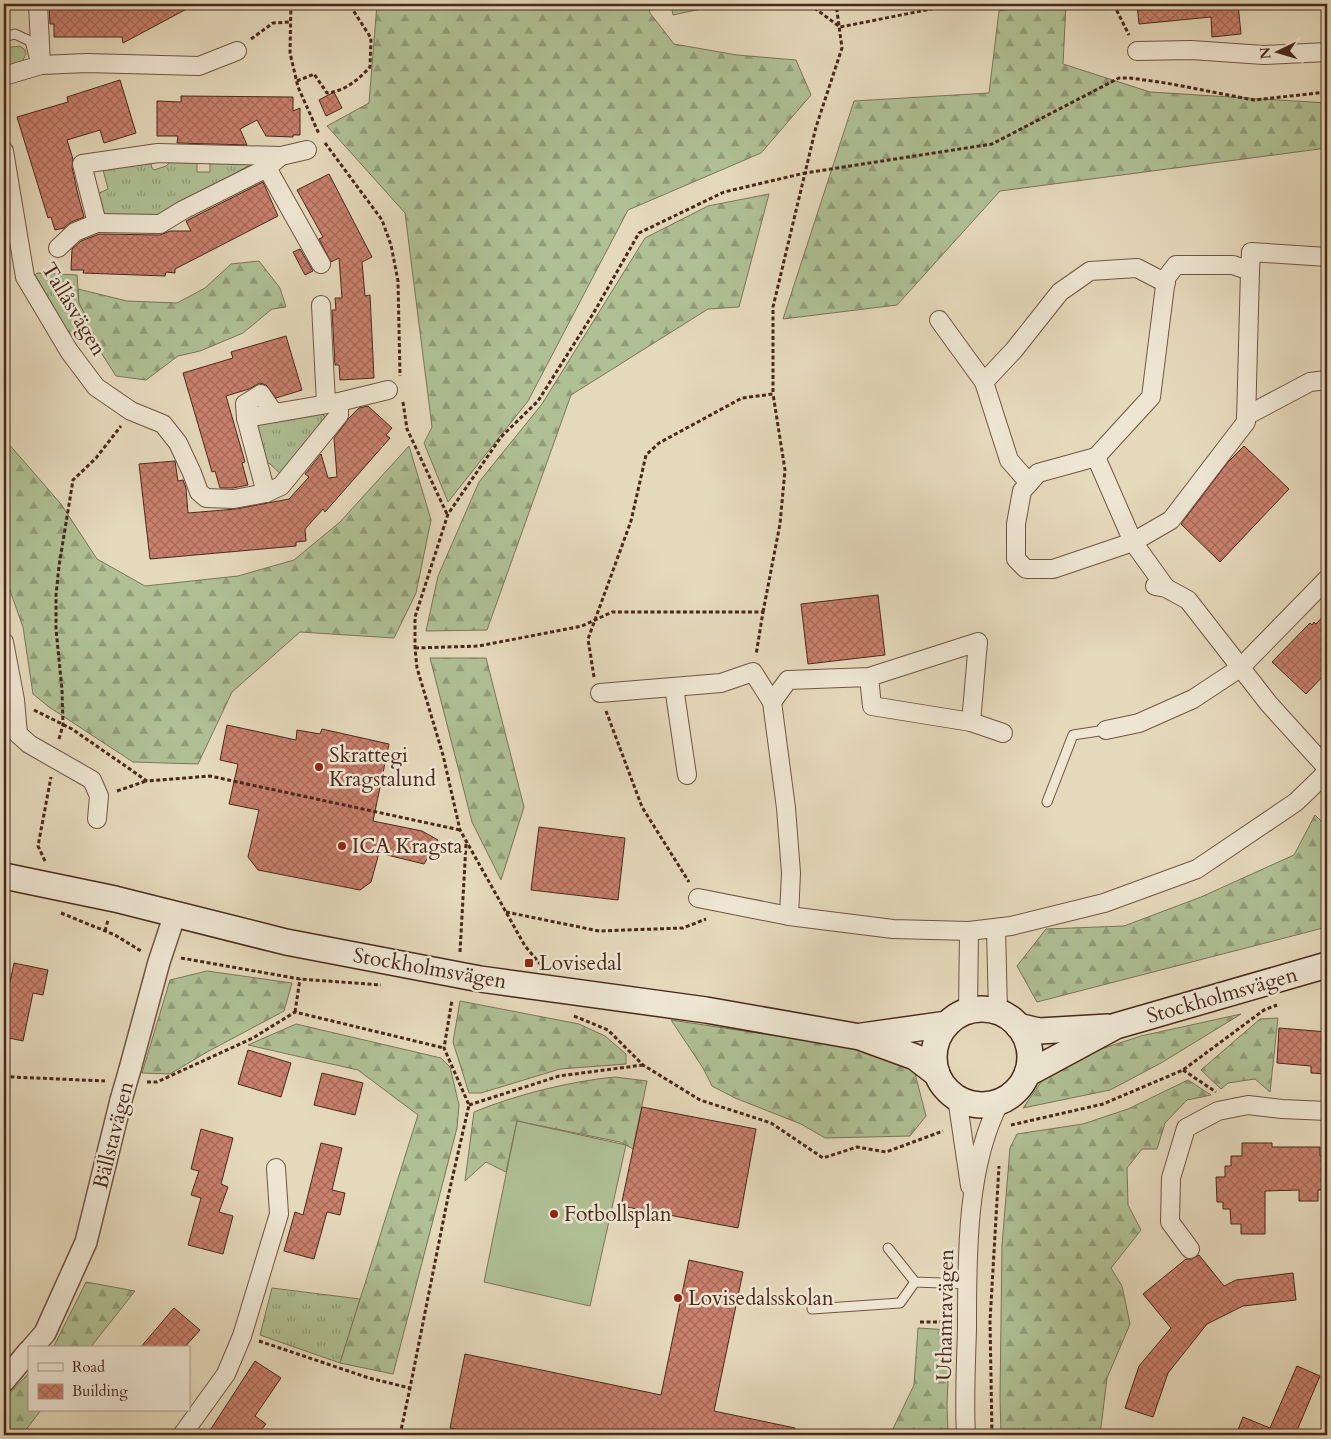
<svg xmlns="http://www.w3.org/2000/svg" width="1331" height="1439" font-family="Cardo,serif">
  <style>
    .grass { fill: url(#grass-tufts); stroke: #7c7458 }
    .forest { fill: url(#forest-firs); stroke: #7c7458 }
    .garden { fill: #afc094; stroke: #7c7458 }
    .building { fill: url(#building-cross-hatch); stroke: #4a281b }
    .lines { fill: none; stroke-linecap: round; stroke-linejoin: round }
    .service-casing { stroke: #715443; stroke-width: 11 }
    .minor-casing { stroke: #715443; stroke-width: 20 }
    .tertiary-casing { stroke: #715443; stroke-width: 24 }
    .secondary-casing { stroke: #4a281b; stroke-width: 28 }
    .path { stroke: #4a281b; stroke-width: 3; stroke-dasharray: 4 2.5; stroke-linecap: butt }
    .service { stroke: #eee6d3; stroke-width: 9 }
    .minor { stroke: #eee6d3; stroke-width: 18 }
    .tertiary { stroke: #eee6d3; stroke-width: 21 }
    .secondary { stroke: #eee6d3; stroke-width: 25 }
    .tertiary-bridge-casing { stroke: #715443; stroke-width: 24; stroke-linecap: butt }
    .tertiary-bridge { stroke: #eee6d3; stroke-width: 21 }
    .poi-dot { fill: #8f2418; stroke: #eee6d3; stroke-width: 2 }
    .labels { text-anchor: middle; stroke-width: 5; stroke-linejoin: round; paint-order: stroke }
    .street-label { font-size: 21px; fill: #4a281b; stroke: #eee6d3 }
    .poi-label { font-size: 21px; fill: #4a281b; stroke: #eee6d3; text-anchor: start }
  </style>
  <defs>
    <pattern id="grass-tufts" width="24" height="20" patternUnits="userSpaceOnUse" patternTransform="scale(1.25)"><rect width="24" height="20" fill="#afc094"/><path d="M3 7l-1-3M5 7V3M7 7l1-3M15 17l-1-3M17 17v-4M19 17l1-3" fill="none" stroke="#909c78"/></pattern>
    <pattern id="forest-firs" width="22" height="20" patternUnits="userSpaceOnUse" patternTransform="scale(1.25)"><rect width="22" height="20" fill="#afc094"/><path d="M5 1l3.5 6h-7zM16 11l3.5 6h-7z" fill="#909c78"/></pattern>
    <pattern id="building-cross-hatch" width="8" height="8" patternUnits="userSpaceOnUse" patternTransform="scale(1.25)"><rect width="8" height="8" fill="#c9806d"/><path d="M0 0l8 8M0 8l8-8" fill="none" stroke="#a56959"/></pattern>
  </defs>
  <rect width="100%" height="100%" fill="#e5d9bb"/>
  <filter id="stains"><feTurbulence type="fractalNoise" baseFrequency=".004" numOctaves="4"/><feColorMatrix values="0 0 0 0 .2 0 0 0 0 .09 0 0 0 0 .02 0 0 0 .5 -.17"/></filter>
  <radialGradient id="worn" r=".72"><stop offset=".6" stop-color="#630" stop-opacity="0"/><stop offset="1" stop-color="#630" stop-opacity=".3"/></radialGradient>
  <g class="grass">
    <polygon points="20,46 25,50 26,54 22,62 4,66 4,48"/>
    <polygon points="153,157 151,164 152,168 154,170 166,166 169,163 169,158 197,159 197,172 210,172 210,159 260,159 253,169 248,166 155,219 101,218 95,195 108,189 102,166"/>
    <polygon points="37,273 77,275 79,303 95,333 91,337 70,335 35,275"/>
    <polygon points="323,412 326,422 283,476 269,463 263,468 254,420"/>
    <polygon points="272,1288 360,1299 340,1363 260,1335"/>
  </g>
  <g class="forest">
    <polygon points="377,4 648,4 650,13 674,44 737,55 796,60 811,95 761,153 628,210 528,401 448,502 424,443 432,427 405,213 327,126 369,103"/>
    <polygon points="1035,4 1066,4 1063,64 1150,92 1327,103 1327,148 1000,191 897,305 783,319 854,101 989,93 999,11"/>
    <polygon points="769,194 739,307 708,309 571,395 487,630 426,631 438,576 479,482 542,404 645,238 708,206"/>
    <polygon points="259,261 280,288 286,307 272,309 243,333 200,351 178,356 146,380 116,376 91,337 94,333 77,328 86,316 79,303 78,289 127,301 177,303 205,288 231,264"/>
    <polygon points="4,433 7,442 61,504 97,559 145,586 238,576 294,560 340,522 409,446 431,520 416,593 394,638 300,632 232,692 198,764 133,762 49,707 33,694 23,627 4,574"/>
    <polygon points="430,658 486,658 524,807 501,880 472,822"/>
    <polygon points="1315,815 1327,827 1327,927 1037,1002 1017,966 1046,929 1124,926 1201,897 1294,855"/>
    <polygon points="207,971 292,983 284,1011 207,1052 170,1074 142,1073 170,980"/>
    <polygon points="460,1001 579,1024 605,1036 626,1054 626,1064 560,1069 481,1093 469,1093 453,1042"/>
    <polygon points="1241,1014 1161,1063 1110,1090 1023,1108 1046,1075 1061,1062 1141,1036"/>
    <polygon points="1278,1018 1270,1092 1255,1079 1228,1083 1221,1089 1201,1070 1260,1019"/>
    <polygon points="671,1020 896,1054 912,1062 926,1116 910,1136 825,1138 801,1124 735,1098 712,1086 703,1068"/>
    <polygon points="296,1024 441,1058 450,1067 459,1105 457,1128 393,1374 340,1363 418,1115 358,1070 248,1045"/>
    <path d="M615 1077 647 1081 633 1149 620 1142 517 1121 506 1172 486 1162 465 1181 474 1112C515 1095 571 1081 615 1077Z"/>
    <polygon points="1188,1080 1211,1095 1187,1100 1165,1123 1157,1149 1142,1149 1127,1168 1128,1205 1141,1230 1111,1268 1122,1286 1130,1324 1107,1378 1100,1435 1001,1435 1000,1398 1002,1245 1010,1148 1017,1134 1083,1124 1128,1109"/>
    <polygon points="86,1282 135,1291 90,1348 53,1348"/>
    <polygon points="918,1328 950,1330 947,1405 948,1435 890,1435 914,1385"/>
    <polygon points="29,1373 29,1410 41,1410 22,1435 4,1435 4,1399"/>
  </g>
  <g class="garden">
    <polygon points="671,4 724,4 673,15"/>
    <polygon points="517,1121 626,1145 590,1306 484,1282"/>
  </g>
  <g class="building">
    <polygon points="49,4 196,4 123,43 122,37 54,37 54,24 50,24"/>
    <polygon points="1137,4 1238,4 1241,34 1212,37 1211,17 1139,24"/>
    <polygon points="120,80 136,133 104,143 100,130 67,140 73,159 72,167 78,195 84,217 71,222 64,228 55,230 51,217 48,218 17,117 68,102 67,97"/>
    <polygon points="334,92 342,108 326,116 319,100"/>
    <polygon points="181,96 293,97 293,111 300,108 300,135 293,135 293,137 266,136 257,120 240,129 247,145 177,143 178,136 157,136 157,101 181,102"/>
    <polygon points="329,174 372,257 362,262 365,296 370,295 374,378 340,380 339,365 335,365 332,310 336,310 335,298 342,298 339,258 331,262 319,239 323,237 297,190"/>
    <polygon points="263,182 278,216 175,269 175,273 166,272 165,276 83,273 84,270 71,270 72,249 81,241 99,234 160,235 170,231 191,231 186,221"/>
    <polygon points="300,249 313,271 305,275 293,252"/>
    <polygon points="286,336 302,390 276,398 266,385 260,383 249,389 226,396 245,462 242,463 248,485 233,488 220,488 215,471 212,472 183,373 233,358 231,352"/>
    <polygon points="368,406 392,428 386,435 390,438 325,512 323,509 305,529 306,541 296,542 296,546 150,559 139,464 175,461 178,481 183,480 186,488 188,513 236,509 289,499 309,477 305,474 321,454 328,478 337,477 334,438 349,418 359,408"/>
    <polygon points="1244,446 1289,489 1220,562 1181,524 1228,462"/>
    <polygon points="878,595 885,655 808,664 801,604"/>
    <polygon points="1327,612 1327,672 1306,694 1272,662 1310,623 1312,625 1314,622 1316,624"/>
    <polygon points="227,725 296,740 297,730 320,734 322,729 389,744 373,821 422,831 438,840 424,864 379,853 371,882 360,890 258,870 248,857 259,810 229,804 238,764 220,760"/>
    <polygon points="539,827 625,838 618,900 531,890"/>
    <polygon points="14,963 48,970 43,995 33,993 23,1041 4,1037 4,1010"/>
    <polygon points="1279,1028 1327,1032 1327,1074 1311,1073 1311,1066 1277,1063"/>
    <polygon points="248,1050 291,1063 281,1097 238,1084"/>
    <polygon points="322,1073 363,1083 355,1115 314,1105"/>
    <polygon points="642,1107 756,1129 738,1228 621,1206"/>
    <polygon points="201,1129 233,1138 221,1184 228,1187 219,1212 233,1216 223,1254 188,1245 201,1198 191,1195 199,1171 191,1169"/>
    <polygon points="321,1143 342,1148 332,1190 345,1193 340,1215 327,1212 314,1259 284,1251 295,1212 303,1215"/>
    <polygon points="1242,1143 1272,1143 1272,1147 1320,1147 1320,1156 1327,1156 1327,1190 1318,1190 1318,1201 1299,1201 1299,1190 1265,1191 1265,1234 1241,1234 1241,1224 1231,1224 1230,1209 1223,1209 1223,1202 1217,1202 1216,1177 1225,1177 1225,1166 1231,1166 1231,1156 1242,1156"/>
    <polygon points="1199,1255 1224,1286 1236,1280 1293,1273 1296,1300 1243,1306 1207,1324 1168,1373 1153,1417 1125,1408 1139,1366 1171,1328 1143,1294 1186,1259 1192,1259"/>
    <polygon points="689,1260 743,1272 714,1411 795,1428 794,1435 484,1435 450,1428 465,1354 661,1395"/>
    <polygon points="174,1308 200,1330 184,1348 140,1348"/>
    <polygon points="255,1361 281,1378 255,1416 266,1424 257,1435 207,1435"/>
    <polygon points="1297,1366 1320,1376 1295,1435 1236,1435 1243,1417 1270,1428"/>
  </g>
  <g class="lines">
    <g class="service-casing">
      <g id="service">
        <polyline points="4,37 15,34 30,41 34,57"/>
        <polyline points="1047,802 1073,735 1106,730"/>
        <polyline points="888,1248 915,1282 967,1284"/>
        <polyline points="812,1309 900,1303 915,1282"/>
      </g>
    </g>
    <g class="minor-casing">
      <g id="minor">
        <polyline points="38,4 41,65"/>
        <polyline points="1137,51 1191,50 1264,55 1327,52"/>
        <polyline points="4,76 41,65 87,63 199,66 237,51"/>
        <polyline points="4,151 25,277 69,351 96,387 131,411 163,424 178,443 192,473 199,492 206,498 234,499 266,493 281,486 339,415 339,402"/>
        <polyline points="267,168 321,264"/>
        <polyline points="97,223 160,224 183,210 267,168 281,156 307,150"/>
        <polyline points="58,248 75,232 97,223 82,164 158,153 281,156"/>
        <polyline points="1250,271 1251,252 1327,257"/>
        <polyline points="321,305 326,403"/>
        <polyline points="939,320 984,382"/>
        <polyline points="1246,416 1310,382 1327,380"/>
        <polyline points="246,418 245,404 261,394 274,413"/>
        <polyline points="1096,457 1151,397 1166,278 1176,265 1233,265 1250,271 1246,422 1171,520 1133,542 1096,457 1038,473 1022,491 1016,524 1016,559 1026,569 1053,569 1133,542 1166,588"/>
        <polyline points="1029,483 1009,460 984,382 1014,350 1060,292 1090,271 1137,268 1166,283"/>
        <polyline points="266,493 246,418 339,402 388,390"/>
        <polyline points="1155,586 1166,588 1188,600 1269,704 1327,768"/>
        <polyline points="4,642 15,700 18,734 29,744 92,780 99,796 97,819"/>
        <polyline points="674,687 687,775"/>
        <polyline points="600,693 721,683 753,672 772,702 786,808 791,873 789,916 698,898"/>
        <polyline points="772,702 788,680 869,677 978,642 971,722 872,706 869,677"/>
        <polyline points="971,722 1003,733"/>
        <polyline points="1106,730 1139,723 1193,699 1240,668 1327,579"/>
        <polyline points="789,916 893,929 969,931 1011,926 1104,903 1197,869 1296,802 1327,772"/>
        <polyline points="996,928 998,1012"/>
        <polyline points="968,1011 969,931"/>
        <polyline points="957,1098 970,1186"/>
        <polyline points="1190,1249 1170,1222 1171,1178 1186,1128 1218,1111 1248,1105 1282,1109 1327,1111"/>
        <polyline points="182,1435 226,1374 242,1336 279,1214 276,1168"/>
        <path d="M966 1435C964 1400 966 1364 967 1329 967 1258 966 1165 1000 1102"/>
      </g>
    </g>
    <g class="tertiary-casing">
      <g id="tertiary">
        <polyline points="130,1069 159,962 175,914"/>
        <polyline points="32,1348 45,1333 86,1242 121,1100"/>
        <polyline points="4,1381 29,1351"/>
      </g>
    </g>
    <g class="secondary-casing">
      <g id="secondary">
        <polyline points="4,876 115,899 286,942 480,979 706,1010 860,1037 915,1057 937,1074"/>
        <circle cx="982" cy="1057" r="48"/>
        <polyline points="1018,1026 1039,1031 1108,1027"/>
        <polyline points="862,1036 947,1024"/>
        <polyline points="1027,1074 1116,1026 1327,965"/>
      </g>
    </g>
    <g class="path">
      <polyline points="291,4 290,53 298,87 319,134"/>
      <polyline points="307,4 307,9"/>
      <polyline points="809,4 840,27 957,4"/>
      <polyline points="1117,4 1116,9 1129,35"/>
      <polyline points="251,39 273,23 290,22"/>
      <path d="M297 81 314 74 327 93C345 91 358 80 370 67L371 38 349 4"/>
      <polyline points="325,143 382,220 391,245 398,281 400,376"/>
      <polyline points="403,402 407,429 447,514"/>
      <polyline points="763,612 780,524 785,470 773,394"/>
      <polyline points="415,648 479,646 582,626 612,612 763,612 756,655"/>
      <polyline points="594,677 588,639 631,521 646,455 659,443 742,398 773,394 773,307 805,173 992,144 1119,78 1130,78 1166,83 1254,100 1327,92"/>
      <polyline points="34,710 72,729 147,781 210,776 460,830"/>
      <polyline points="606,711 642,807 689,882"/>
      <polyline points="59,739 63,725 62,690 56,629 56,595 59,566 73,480 96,458 121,426"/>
      <polyline points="117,791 146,781"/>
      <polyline points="45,861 38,846 51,777"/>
      <polyline points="506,912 599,931 683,928 706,919"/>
      <polyline points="61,913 115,935 141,951"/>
      <polyline points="105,931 108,920"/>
      <polyline points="460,952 466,844"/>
      <polyline points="181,958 300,979 381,985"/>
      <polyline points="541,965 525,946 460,830 443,755 417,668 415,648 415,617 448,514 501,437 538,401 593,314 639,233 724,192 805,173 816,127 842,48 836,4"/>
      <polyline points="295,1012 300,979"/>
      <polyline points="574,1016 608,1030 643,1065 700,1100 771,1123 823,1158 857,1147 886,1152 943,1131"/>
      <polyline points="1183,1070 1216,1092"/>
      <polyline points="4,1076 12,1077 105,1081"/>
      <polyline points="147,1082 157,1082 253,1038 295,1012 444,1048"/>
      <polyline points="469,1105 559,1076 643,1065"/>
      <polyline points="1011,1125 1103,1104 1183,1070 1264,1010 1277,1005"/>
      <polyline points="920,1322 950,1322"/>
      <polyline points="259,1341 369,1378 410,1388 448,1197 469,1105 444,1048 452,1000"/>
      <polyline points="400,1435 410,1388"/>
      <polyline points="992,1435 990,1321 999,1166"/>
    </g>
    <use href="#service" class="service"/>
    <use href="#minor" class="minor"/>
    <use href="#tertiary" class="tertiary"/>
    <use href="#secondary" class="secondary"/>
    <g class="tertiary-bridge-casing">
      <polyline id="tertiary-bridge" points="121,1100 130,1069"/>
    </g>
    <use href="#tertiary-bridge" class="tertiary-bridge"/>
  </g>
  <g class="poi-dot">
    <circle cx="319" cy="767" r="5"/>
    <circle cx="342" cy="846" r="5"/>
    <rect x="524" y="958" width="10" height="10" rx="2.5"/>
    <circle cx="554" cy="1214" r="5"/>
    <circle cx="678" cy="1298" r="5"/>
  </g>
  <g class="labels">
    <g class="street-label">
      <text transform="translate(74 309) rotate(59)" y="7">Tallåsvägen</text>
      <text transform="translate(430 968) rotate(10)" y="7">Stockholmsvägen</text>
      <text transform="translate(1222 995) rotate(-16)" y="7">Stockholmsvägen</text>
      <text transform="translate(113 1135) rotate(-76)" y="7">Bällstavägen</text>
      <text transform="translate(945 1315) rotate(-89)" y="7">Uthamravägen</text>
    </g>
    <g class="poi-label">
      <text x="329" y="762">Skrattegi<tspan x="329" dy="24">Kragstalund</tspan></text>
      <text x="352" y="853">ICA Kragsta</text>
      <text x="539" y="970">Lovisedal</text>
      <text x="564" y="1221">Fotbollsplan</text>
      <text x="688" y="1305">Lovisedalsskolan</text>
    </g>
  </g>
  <rect width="1331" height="1439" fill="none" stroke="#e5d9bb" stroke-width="20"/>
  <rect x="5" y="5" width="1321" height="1429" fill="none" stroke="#4a281b" stroke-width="2.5"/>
  <rect x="10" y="10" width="1311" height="1419" fill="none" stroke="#4a281b"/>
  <rect x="28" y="1346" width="162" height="65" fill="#eee6d3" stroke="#ac9a89"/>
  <rect x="38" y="1363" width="25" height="8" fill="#eee6d3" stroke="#ac9a89"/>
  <text x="72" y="1372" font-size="15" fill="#4a281b">Road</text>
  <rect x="38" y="1384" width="25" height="15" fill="url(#building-cross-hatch)" stroke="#ac9a89"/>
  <text x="72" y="1396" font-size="15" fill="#4a281b">Building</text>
  <g transform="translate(1278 52) rotate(265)" stroke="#eee6d3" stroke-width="4" paint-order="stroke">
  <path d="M0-4L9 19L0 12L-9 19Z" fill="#4a281b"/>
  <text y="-8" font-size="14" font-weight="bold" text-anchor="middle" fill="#4a281b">N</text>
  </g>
  <rect width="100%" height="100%" filter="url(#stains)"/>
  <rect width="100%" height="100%" fill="url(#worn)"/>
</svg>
